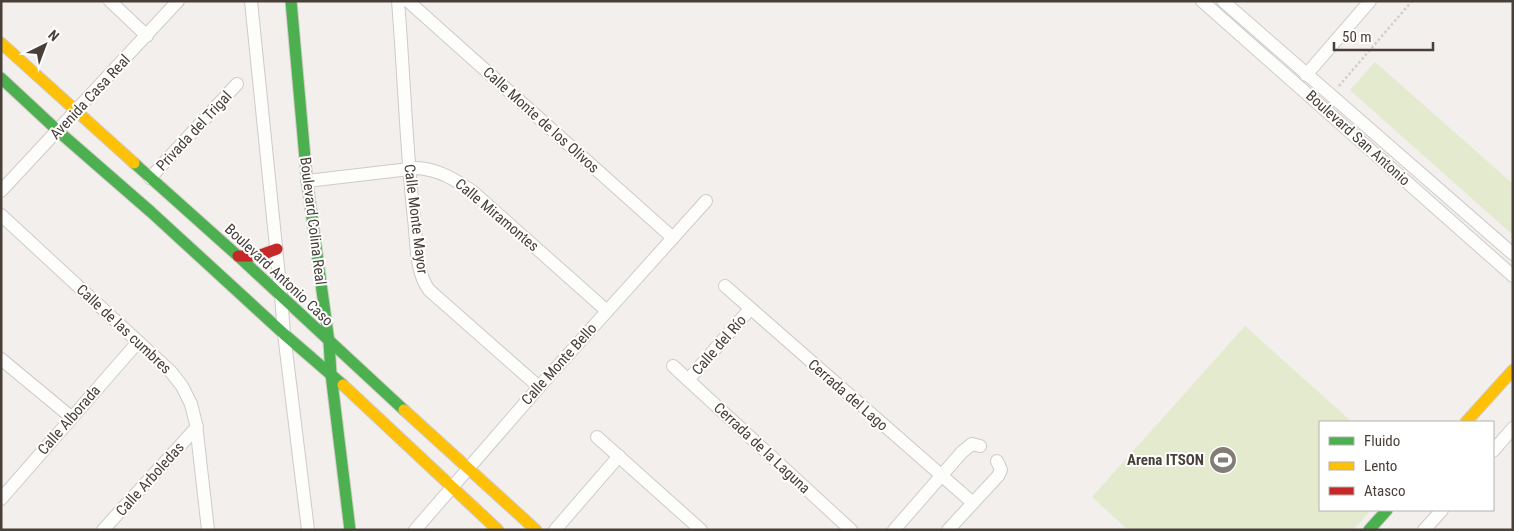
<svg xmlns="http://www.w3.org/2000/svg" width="1514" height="531" font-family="'Roboto Condensed',sans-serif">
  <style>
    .green { fill: #e4eace }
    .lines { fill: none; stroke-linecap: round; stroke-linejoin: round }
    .street-casing { stroke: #cecbc8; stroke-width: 14 }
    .fast-casing { stroke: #d2ccc5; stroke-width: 13 }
    .slow-casing { stroke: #d2ccc5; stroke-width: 13 }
    .jam-casing { stroke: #d2ccc5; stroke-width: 13 }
    .path { stroke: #d2cfcb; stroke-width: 2.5; stroke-dasharray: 2.5 2.5; stroke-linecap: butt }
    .street { stroke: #fdfdfc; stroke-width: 12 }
    .fast { stroke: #4caf50; stroke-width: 11 }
    .slow { stroke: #ffc107; stroke-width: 11 }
    .jam { stroke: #c62828; stroke-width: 11 }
    .labels { text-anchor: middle; stroke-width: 4; stroke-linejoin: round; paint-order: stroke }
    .street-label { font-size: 15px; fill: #483f38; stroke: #fff }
    .poi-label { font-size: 15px; font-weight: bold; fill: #483f38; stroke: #fff; text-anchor: end }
  </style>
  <rect width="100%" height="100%" fill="#f2efec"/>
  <g class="green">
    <polygon points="1375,62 1513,184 1513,235 1350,90"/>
    <polygon points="1245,326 1352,422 1320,422 1320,510 1371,510 1353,530 1128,530 1092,497"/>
  </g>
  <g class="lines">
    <g class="street-casing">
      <g id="street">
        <polyline points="110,1 147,36"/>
        <polyline points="251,1 281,296 284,334 308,530"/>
        <path d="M398 1C404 74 406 147 414 219 417 242 415 271 429 290L539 387"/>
        <polyline points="408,1 673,238"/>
        <polyline points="1202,1 1513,276"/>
        <polyline points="1223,1 1513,254"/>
        <polyline points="1306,75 1370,1"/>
        <polyline points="150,178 237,84"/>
        <path d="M307 181 418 168C440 170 454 179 472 191L607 311"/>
        <polyline points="1,191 178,1"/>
        <polyline points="1,215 171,372 182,386 191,404 196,424 208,530"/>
        <polyline points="725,286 973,503"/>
        <polyline points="1,359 71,417"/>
        <polyline points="673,366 851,530"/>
        <polyline points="688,380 750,309"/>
        <polyline points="597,437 701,530"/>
        <polyline points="1493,451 1513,428"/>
        <polyline points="1,499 138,342"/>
        <polyline points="103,530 197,427"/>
        <polyline points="415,530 539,387 706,201"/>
        <polyline points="555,530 619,456"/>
        <polyline points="894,530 962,452 972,444 980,446"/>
        <polyline points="948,530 998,476 1001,470 997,461"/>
        <polyline points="1424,530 1442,510"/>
      </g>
    </g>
    <g class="fast-casing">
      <g id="fast">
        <polyline points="291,1 307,181 329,342 331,374 350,530"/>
        <polyline points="1,78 58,131 151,212 284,334 343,385"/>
        <polyline points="134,163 238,256 404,410"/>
        <polyline points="1369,530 1387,510"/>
      </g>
    </g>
    <g class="slow-casing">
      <g id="slow">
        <polyline points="1,43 134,163"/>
        <polyline points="343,385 498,530"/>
        <polyline points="404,410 536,530"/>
        <polyline points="1466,422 1513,370"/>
      </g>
    </g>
    <g class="jam-casing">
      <polyline id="jam" points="238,256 258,256 277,249"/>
    </g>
    <polyline class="path" points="1339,86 1412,1"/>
    <use href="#street" class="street"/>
    <use href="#fast" class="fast"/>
    <use href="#slow" class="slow"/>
    <use href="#jam" class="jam"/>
  </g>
  <defs>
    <g id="stadium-disc" transform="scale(1.4375)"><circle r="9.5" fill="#847d77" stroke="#fff"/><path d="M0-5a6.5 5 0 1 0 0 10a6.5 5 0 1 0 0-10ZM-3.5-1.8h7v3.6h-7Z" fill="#fff"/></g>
  </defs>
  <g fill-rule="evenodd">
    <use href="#stadium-disc" x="1223" y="460"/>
  </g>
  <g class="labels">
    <g class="street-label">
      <text transform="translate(90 97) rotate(-47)" y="5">Avenida Casa Real</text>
      <text transform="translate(541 120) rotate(42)" y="5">Calle Monte de los Olivos</text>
      <text transform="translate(194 131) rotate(-47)" y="5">Privada del Trigal</text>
      <text transform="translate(1358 138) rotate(42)" y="5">Boulevard San Antonio</text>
      <text transform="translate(497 215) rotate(40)" y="5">Calle Miramontes</text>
      <text transform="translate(416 219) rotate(83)" y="5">Calle Monte Mayor</text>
      <text transform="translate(313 221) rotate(83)" y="5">Boulevard Colina Real</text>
      <text transform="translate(279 275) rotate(43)" y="5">Boulevard Antonio Caso</text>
      <text transform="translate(124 329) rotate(43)" y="5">Calle de las cumbres</text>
      <text transform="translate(719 345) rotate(-49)" y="5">Calle del Río</text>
      <text transform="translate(559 364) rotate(-48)" y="5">Calle Monte Bello</text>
      <text transform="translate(848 395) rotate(41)" y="5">Cerrada del Lago</text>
      <text transform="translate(69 420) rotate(-49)" y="5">Calle Alborada</text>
      <text transform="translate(762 448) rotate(43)" y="5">Cerrada de la Laguna</text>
      <text transform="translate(150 479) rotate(-48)" y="5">Calle Arboledas</text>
    </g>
    <g class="poi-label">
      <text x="1204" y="465">Arena ITSON</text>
    </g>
  </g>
  <rect width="1514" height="531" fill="none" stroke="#483f38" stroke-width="5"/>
  <rect x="1319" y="421" width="175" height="90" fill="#ffffff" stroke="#b6b2af"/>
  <rect x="1329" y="437" width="25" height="8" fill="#4caf50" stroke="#b6b2af"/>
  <text x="1364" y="446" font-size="15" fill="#483f38">Fluido</text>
  <rect x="1329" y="462" width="25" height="8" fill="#ffc107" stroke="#b6b2af"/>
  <text x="1364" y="471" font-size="15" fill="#483f38">Lento</text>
  <rect x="1329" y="487" width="25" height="8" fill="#c62828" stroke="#b6b2af"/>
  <text x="1364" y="496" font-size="15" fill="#483f38">Atasco</text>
  <g transform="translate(45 45) rotate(42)" stroke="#ffffff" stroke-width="4" paint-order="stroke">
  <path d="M0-4L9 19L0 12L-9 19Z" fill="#483f38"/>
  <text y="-8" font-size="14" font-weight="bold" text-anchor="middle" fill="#483f38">N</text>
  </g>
  <path d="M1334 42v8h99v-8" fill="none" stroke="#483f38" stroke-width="2.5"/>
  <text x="1342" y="42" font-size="15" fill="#483f38" stroke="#ffffff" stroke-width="4" paint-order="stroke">50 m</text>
</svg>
